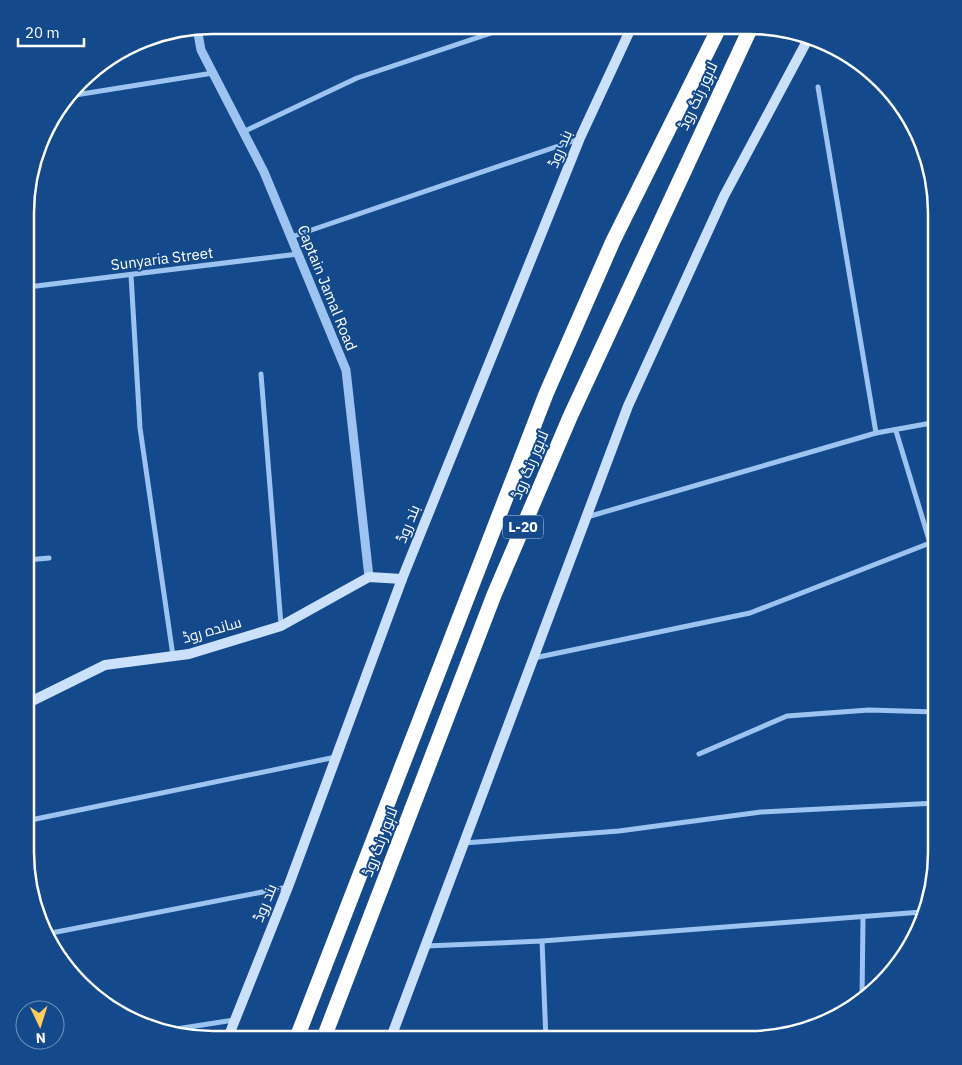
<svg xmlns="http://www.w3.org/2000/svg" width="962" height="1065" font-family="'IBM Plex Sans',Cairo,sans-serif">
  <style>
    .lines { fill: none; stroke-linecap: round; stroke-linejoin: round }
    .minor { stroke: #9dc3f0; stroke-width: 5 }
    .tertiary { stroke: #9dc3f0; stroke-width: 9 }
    .secondary { stroke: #cbe0fb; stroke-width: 10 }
    .motorway { stroke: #fff; stroke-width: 15 }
    .labels { text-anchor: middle; stroke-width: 4; stroke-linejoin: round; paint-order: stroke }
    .shield { fill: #144a8c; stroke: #b8c9dc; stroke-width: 1 }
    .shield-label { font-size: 14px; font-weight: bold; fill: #fff }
    .street-label { font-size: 15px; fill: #fff; stroke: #144a8c }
    .rim { fill: none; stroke: #fff; stroke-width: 2.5 }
  </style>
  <rect width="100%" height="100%" fill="#144a8c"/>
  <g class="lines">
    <g class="minor">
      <polyline points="818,87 876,433"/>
      <polyline points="69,96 213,73"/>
      <polyline points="243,132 357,78 512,26"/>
      <polyline points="291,237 579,139"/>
      <polyline points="131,275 140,428 173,656"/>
      <polyline points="28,287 298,254"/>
      <polyline points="261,374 281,625"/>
      <polyline points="896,431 930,543 937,577"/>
      <polyline points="587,517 876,433 937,422"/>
      <polyline points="27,560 49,558"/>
      <polyline points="534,658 750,613 930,543"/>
      <polyline points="699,754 787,716 869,710 937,712"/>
      <polyline points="26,821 336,757"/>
      <polyline points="464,843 619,831 761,812 937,803"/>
      <polyline points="935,870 937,862"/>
      <polyline points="46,934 288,887"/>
      <polyline points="542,941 922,912"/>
      <polyline points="426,946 542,941 546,1040"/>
      <polyline points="862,999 863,918"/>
      <polyline points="170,1030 234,1020"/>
    </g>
    <polyline class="tertiary" points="197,28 201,50 264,172 346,370 369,577"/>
    <g class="secondary">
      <polyline points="26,704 105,665 189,654 281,626 369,577 402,579"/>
      <polyline points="227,1040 288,887 402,579 580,138 632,26"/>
      <polyline points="390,1040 628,406 724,196 808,39"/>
    </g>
    <g class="motorway">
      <polyline points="296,1040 546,394 613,241 720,26"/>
      <polyline points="323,1040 494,595 570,417 751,27"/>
    </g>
  </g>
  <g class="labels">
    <rect class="shield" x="503" y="515.5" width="40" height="23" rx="4"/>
    <g class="shield-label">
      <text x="523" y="532">L-20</text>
    </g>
    <g class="street-label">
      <text transform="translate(698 96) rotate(-65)" y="5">لاہور رنگ روڈ</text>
      <text transform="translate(560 149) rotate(-67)" y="5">بند روڈ</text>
      <text transform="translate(162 259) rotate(-7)" y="5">Sunyaria Street</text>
      <text transform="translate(327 288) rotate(68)" y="5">Captain Jamal Road</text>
      <text transform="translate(530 465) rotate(-67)" y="5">لاہور رنگ روڈ</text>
      <text transform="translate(408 524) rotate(-68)" y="5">بند روڈ</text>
      <text transform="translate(212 630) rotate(-16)" y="5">ساندہ روڈ</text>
      <text transform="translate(380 842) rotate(-69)" y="5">لاہور رنگ روڈ</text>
      <text transform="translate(265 903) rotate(-68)" y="5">بند روڈ</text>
    </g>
  </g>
  <path d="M0 0H962V1065H0ZM213 34H749A179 179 0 0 1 928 213V852A179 179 0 0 1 749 1031H213A179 179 0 0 1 34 852V213A179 179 0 0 1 213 34Z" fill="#144a8c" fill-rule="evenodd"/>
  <path class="rim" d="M213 34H749A179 179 0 0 1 928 213V852A179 179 0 0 1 749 1031H213A179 179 0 0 1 34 852V213A179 179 0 0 1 213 34Z"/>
  <g transform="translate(40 1025) rotate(176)"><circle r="24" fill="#144a8c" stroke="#7292ba"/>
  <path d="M0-4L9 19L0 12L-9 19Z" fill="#ffce5c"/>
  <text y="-8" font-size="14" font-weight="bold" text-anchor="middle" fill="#ffffff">N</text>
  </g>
  <path d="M18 38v8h66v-8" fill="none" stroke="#ffffff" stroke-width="2.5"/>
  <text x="25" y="38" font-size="15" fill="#ffffff" stroke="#144a8c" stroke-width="4" paint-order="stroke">20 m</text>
</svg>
